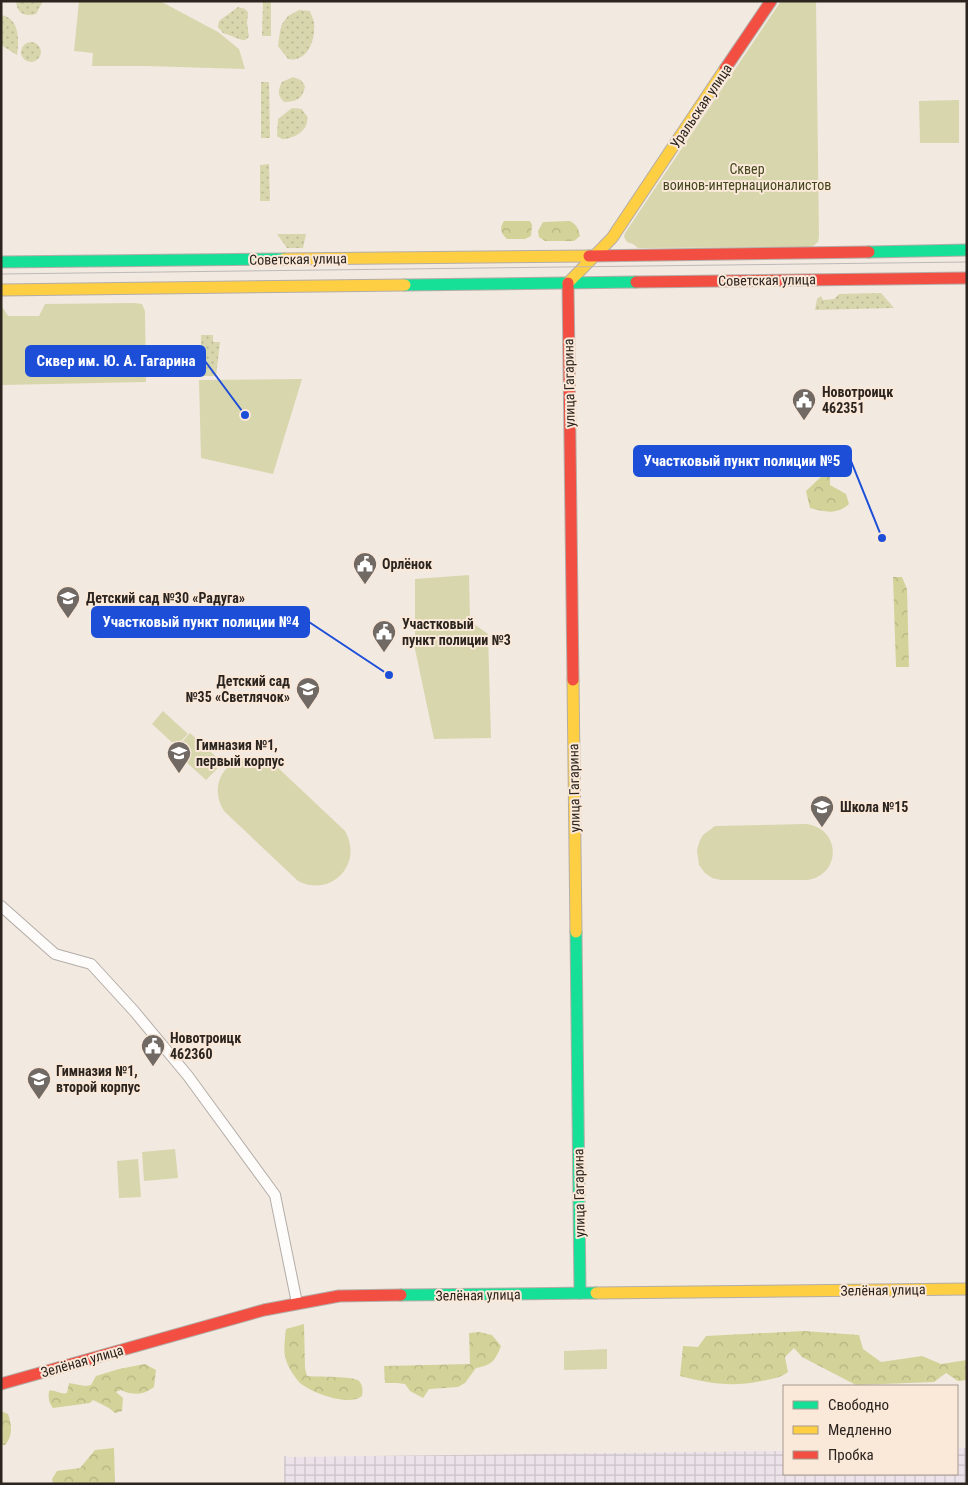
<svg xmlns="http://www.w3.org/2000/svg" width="968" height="1485" font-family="'Roboto Condensed',sans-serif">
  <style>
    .industrial { fill: url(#industrial-grid) }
    .grass { fill: url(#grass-dots) }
    .forest { fill: url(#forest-crowns) }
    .park { fill: #d8d6ad }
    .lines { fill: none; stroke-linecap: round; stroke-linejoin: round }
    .street-casing { stroke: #b4ada7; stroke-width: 12 }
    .fast-casing { stroke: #b4ada7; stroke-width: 13 }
    .slow-casing { stroke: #b4ada7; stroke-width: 13 }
    .jam-casing { stroke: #b4ada7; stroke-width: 13 }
    .street { stroke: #fdfcfa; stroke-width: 10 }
    .fast { stroke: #16e098; stroke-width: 11 }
    .slow { stroke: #ffcf43; stroke-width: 11 }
    .jam { stroke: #f24e42; stroke-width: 11 }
    .tram { stroke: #bcb9b7; stroke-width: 1 }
    .labels { text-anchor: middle; stroke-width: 4; stroke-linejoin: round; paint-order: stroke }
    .street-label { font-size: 14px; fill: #2b241f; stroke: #fae8d9 }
    .park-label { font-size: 14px; fill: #43461d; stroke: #fae8d9 }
    .poi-label { font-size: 14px; font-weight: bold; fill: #2b241f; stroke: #fae8d9; text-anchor: start }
    .leader { fill: none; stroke: #1d4ed8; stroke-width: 2 }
    .callout-dot { fill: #1d4ed8; stroke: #fae8d9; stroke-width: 2 }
    .callout { fill: #1d4ed8; stroke: #1d4ed8; stroke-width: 2 }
    .callout-label { font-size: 15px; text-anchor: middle; font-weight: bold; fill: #fff }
  </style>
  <defs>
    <pattern id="industrial-grid" width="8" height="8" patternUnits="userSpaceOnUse" patternTransform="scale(1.25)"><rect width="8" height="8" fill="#ece2ea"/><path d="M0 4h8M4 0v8" fill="none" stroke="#cbc2c8"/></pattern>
    <pattern id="grass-dots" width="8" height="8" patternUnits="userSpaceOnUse" patternTransform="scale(1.25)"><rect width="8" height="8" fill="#d8d6ad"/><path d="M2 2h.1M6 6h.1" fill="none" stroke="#bab894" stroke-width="1.8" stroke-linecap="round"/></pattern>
    <pattern id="forest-crowns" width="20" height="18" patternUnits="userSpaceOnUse" patternTransform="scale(1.25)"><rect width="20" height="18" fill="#d3d298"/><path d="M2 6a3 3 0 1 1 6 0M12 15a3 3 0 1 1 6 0" fill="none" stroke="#b5b483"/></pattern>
  </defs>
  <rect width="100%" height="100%" fill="#f2e9e1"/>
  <polygon class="industrial" points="957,1448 967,1448 967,1484 284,1484 284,1456 290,1457 784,1451 784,1474 957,1474"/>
  <g class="grass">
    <path d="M43 1 36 14C25 17 17 14 16 1Z"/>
    <polygon points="263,1 271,1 271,36 262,36"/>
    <path d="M238 7 245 9 248 12 247 23 249 37 245 40C238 40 231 35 223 33L218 27 219 21Z"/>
    <path d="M299 10 310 11C311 14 313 18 314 22 316 39 308 63 288 59L278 46 280 31 282 24 288 16Z"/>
    <path d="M1 15C20 18 19 41 17 55L1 45Z"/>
    <circle cx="31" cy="52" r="10"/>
    <path d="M293 77 301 80 305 86C303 99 296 102 284 102 277 95 278 90 282 82Z"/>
    <polygon points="261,82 269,82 270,138 261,138"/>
    <path d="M292 108 302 109C302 110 307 116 307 116 310 131 293 139 282 139L277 136 278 119Z"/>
    <polygon points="269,164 270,201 260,201 260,165"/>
    <polygon points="277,234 306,234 303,248 287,248"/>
    <polygon points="881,293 894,308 815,310 817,299 821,296 823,300 834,299 839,294"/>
    <polygon points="201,335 213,335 213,342 220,342 216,376 201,376"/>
  </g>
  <g class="forest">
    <path d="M504 221H530L532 225 531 236 525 239H507C501 233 499 229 504 221Z"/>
    <path d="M570 221C577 225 578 228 580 236L574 241H545L539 237 538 231 543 222Z"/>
    <path d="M823 475 830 477V485L846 494 849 504C837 515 825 512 810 508L806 491Z"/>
    <polygon points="893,577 902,577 907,589 909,667 896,667"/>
    <path d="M304 1324 305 1368 307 1376C317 1377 355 1376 359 1381 363 1386 363 1390 362 1396 349 1407 312 1393 300 1383 295 1378 288 1367 286 1360 283 1351 285 1338 286 1329Z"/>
    <path d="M804 1331 859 1335 863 1349 881 1362 922 1356 941 1364 967 1360V1380L958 1381 946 1373 934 1382 856 1385 802 1357 794 1348 785 1357 788 1372C780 1378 772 1379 762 1381 731 1387 711 1384 680 1376L683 1346 698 1347 706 1336Z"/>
    <path d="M479 1332 492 1335 501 1346C495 1361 492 1365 476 1368L465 1383 458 1387 429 1389 423 1398 410 1391 405 1384 397 1383H385L384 1366 470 1364 469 1333Z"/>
    <path d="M145 1364 156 1370 154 1387C143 1395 134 1396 121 1390L116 1392 123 1398 122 1411 115 1413 109 1408 93 1400 90 1403 53 1408C49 1403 48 1398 49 1391 55 1389 60 1395 67 1393L69 1383 85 1386 91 1385 96 1376 119 1369Z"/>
    <path d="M1 1411 8 1414C12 1425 13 1436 5 1445H1Z"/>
    <polygon points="114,1448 115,1483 53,1484 52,1479 57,1471 80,1468 95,1450"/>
  </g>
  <g class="park">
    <polygon points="79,1 160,1 218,32 239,49 245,69 145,66 92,66 93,53 74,51"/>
    <polygon points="781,1 816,1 819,237 818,242 812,247 638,248 633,244 627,242 624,237 625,233"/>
    <polygon points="959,100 959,143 920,143 919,101"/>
    <polygon points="134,303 142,304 145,311 146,382 1,385 1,305 8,316 39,316 45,304"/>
    <polygon points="302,379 273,474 201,458 199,380"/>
    <polygon points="469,575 470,621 488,634 491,738 434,739 415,649 415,579"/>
    <polygon points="163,711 188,734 176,746 152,724"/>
    <polygon points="190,733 223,763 206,780 174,751"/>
    <path d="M252 757 264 759 274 764 345 831C364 864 331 898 298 881L224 811C208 787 224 758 252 757Z"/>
    <path d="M806 824C841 828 842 875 807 880H721L712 878 705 873 699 865 697 850 700 840 703 835 715 826Z"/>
    <polygon points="175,1149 178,1178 144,1181 142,1152"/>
    <polygon points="138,1159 141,1197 119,1198 117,1161"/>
    <polygon points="607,1349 607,1369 564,1370 564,1351"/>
  </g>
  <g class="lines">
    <g class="street-casing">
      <polyline id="street" points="1,906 55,954 91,964 134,1011 188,1076 275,1195 297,1303"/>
    </g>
    <g class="fast-casing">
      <g id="fast">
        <polyline points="869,252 967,250"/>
        <polyline points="1,262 284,259"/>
        <polyline points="405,285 636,282"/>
        <polyline points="576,932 580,1293"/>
        <polyline points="401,1295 596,1293"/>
      </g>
    </g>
    <g class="slow-casing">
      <g id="slow">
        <polyline points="284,259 589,256"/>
        <polyline points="568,283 612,238 725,69"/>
        <polyline points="1,290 405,285"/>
        <polyline points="573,680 576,932"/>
        <polyline points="596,1293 967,1289"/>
      </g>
    </g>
    <g class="jam-casing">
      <g id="jam">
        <polyline points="725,69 771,1"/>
        <polyline points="589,256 869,252"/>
        <polyline points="636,282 967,278"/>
        <polyline points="568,283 573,680"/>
        <polyline points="1,1384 264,1310 339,1296 401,1295"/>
      </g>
    </g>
    <use href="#street" class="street"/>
    <use href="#fast" class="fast"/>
    <use href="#slow" class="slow"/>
    <use href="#jam" class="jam"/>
    <polyline class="tram" points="1,274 967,262"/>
  </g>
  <defs>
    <g id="civic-pin" transform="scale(1.25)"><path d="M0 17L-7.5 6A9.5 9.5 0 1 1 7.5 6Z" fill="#716963" stroke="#fae8d9"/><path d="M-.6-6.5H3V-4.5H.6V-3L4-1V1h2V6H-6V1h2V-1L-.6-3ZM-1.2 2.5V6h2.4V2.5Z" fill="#fff"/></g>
    <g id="school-pin" transform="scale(1.25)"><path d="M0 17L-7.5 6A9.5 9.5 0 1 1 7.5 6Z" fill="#716963" stroke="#fae8d9"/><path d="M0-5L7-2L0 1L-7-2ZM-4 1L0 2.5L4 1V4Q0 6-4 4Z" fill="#fff"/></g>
  </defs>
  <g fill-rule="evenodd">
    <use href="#civic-pin" x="804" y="400"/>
    <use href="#civic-pin" x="365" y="564"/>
    <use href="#school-pin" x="68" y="598"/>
    <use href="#civic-pin" x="384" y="632"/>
    <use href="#school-pin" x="308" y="689"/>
    <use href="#school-pin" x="179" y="753"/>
    <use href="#school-pin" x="822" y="807"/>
    <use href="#civic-pin" x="153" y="1046"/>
    <use href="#school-pin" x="39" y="1079"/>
  </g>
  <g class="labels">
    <g class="street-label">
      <text transform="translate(701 106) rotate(-56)" y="5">Уральская улица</text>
      <text transform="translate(298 259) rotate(-1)" y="5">Советская улица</text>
      <text transform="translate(767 280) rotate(-1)" y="5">Советская улица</text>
      <text transform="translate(569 383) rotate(-91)" y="5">улица Гагарина</text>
      <text transform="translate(574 788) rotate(-91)" y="5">улица Гагарина</text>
      <text transform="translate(579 1193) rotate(-91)" y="5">улица Гагарина</text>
      <text transform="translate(883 1290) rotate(-1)" y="5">Зелёная улица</text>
      <text transform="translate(478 1295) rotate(-1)" y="5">Зелёная улица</text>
      <text transform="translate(82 1361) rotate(-16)" y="5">Зелёная улица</text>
    </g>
    <g class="park-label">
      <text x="747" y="174">Сквер<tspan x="747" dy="16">воинов-интернационалистов</tspan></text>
    </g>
    <g class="poi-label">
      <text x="822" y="397">Новотроицк<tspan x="822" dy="16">462351</tspan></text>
      <text x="382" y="569">Орлёнок</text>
      <text x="86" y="603">Детский сад №30 «Радуга»</text>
      <text x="402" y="629">Участковый<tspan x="402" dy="16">пункт полиции №3</tspan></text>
      <text x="290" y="686" text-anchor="end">Детский сад<tspan x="290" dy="16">№35 «Светлячок»</tspan></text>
      <text x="196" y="750">Гимназия №1,<tspan x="196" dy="16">первый корпус</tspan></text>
      <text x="840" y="812">Школа №15</text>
      <text x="170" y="1043">Новотроицк<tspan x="170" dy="16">462360</tspan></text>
      <text x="56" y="1076">Гимназия №1,<tspan x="56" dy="16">второй корпус</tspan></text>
    </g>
  </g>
  <path class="leader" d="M245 415L205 361M882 538L851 461M389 675L309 622"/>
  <g class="callout-dot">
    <circle cx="245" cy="415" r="5"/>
    <circle cx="882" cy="538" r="5"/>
    <circle cx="389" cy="675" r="5"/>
  </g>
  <g class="callout">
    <rect x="26" y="346" width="179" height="30" rx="5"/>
    <rect x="634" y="446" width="217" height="30" rx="5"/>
    <rect x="92" y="607" width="217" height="30" rx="5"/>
  </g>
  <g class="callout-label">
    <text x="116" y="366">Сквер им. Ю. А. Гагарина</text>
    <text x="742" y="466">Участковый пункт полиции №5</text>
    <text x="201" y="627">Участковый пункт полиции №4</text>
  </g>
  <rect width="968" height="1485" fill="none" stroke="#2b241f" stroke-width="5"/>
  <rect x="783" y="1385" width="175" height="90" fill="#fae8d9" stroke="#a79a8f"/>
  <rect x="793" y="1401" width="25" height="8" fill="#16e098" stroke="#a79a8f"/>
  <text x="828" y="1410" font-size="15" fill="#2b241f">Свободно</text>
  <rect x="793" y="1426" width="25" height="8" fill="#ffcf43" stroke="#a79a8f"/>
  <text x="828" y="1435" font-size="15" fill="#2b241f">Медленно</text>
  <rect x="793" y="1451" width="25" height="8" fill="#f24e42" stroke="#a79a8f"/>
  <text x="828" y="1460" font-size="15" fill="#2b241f">Пробка</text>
</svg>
